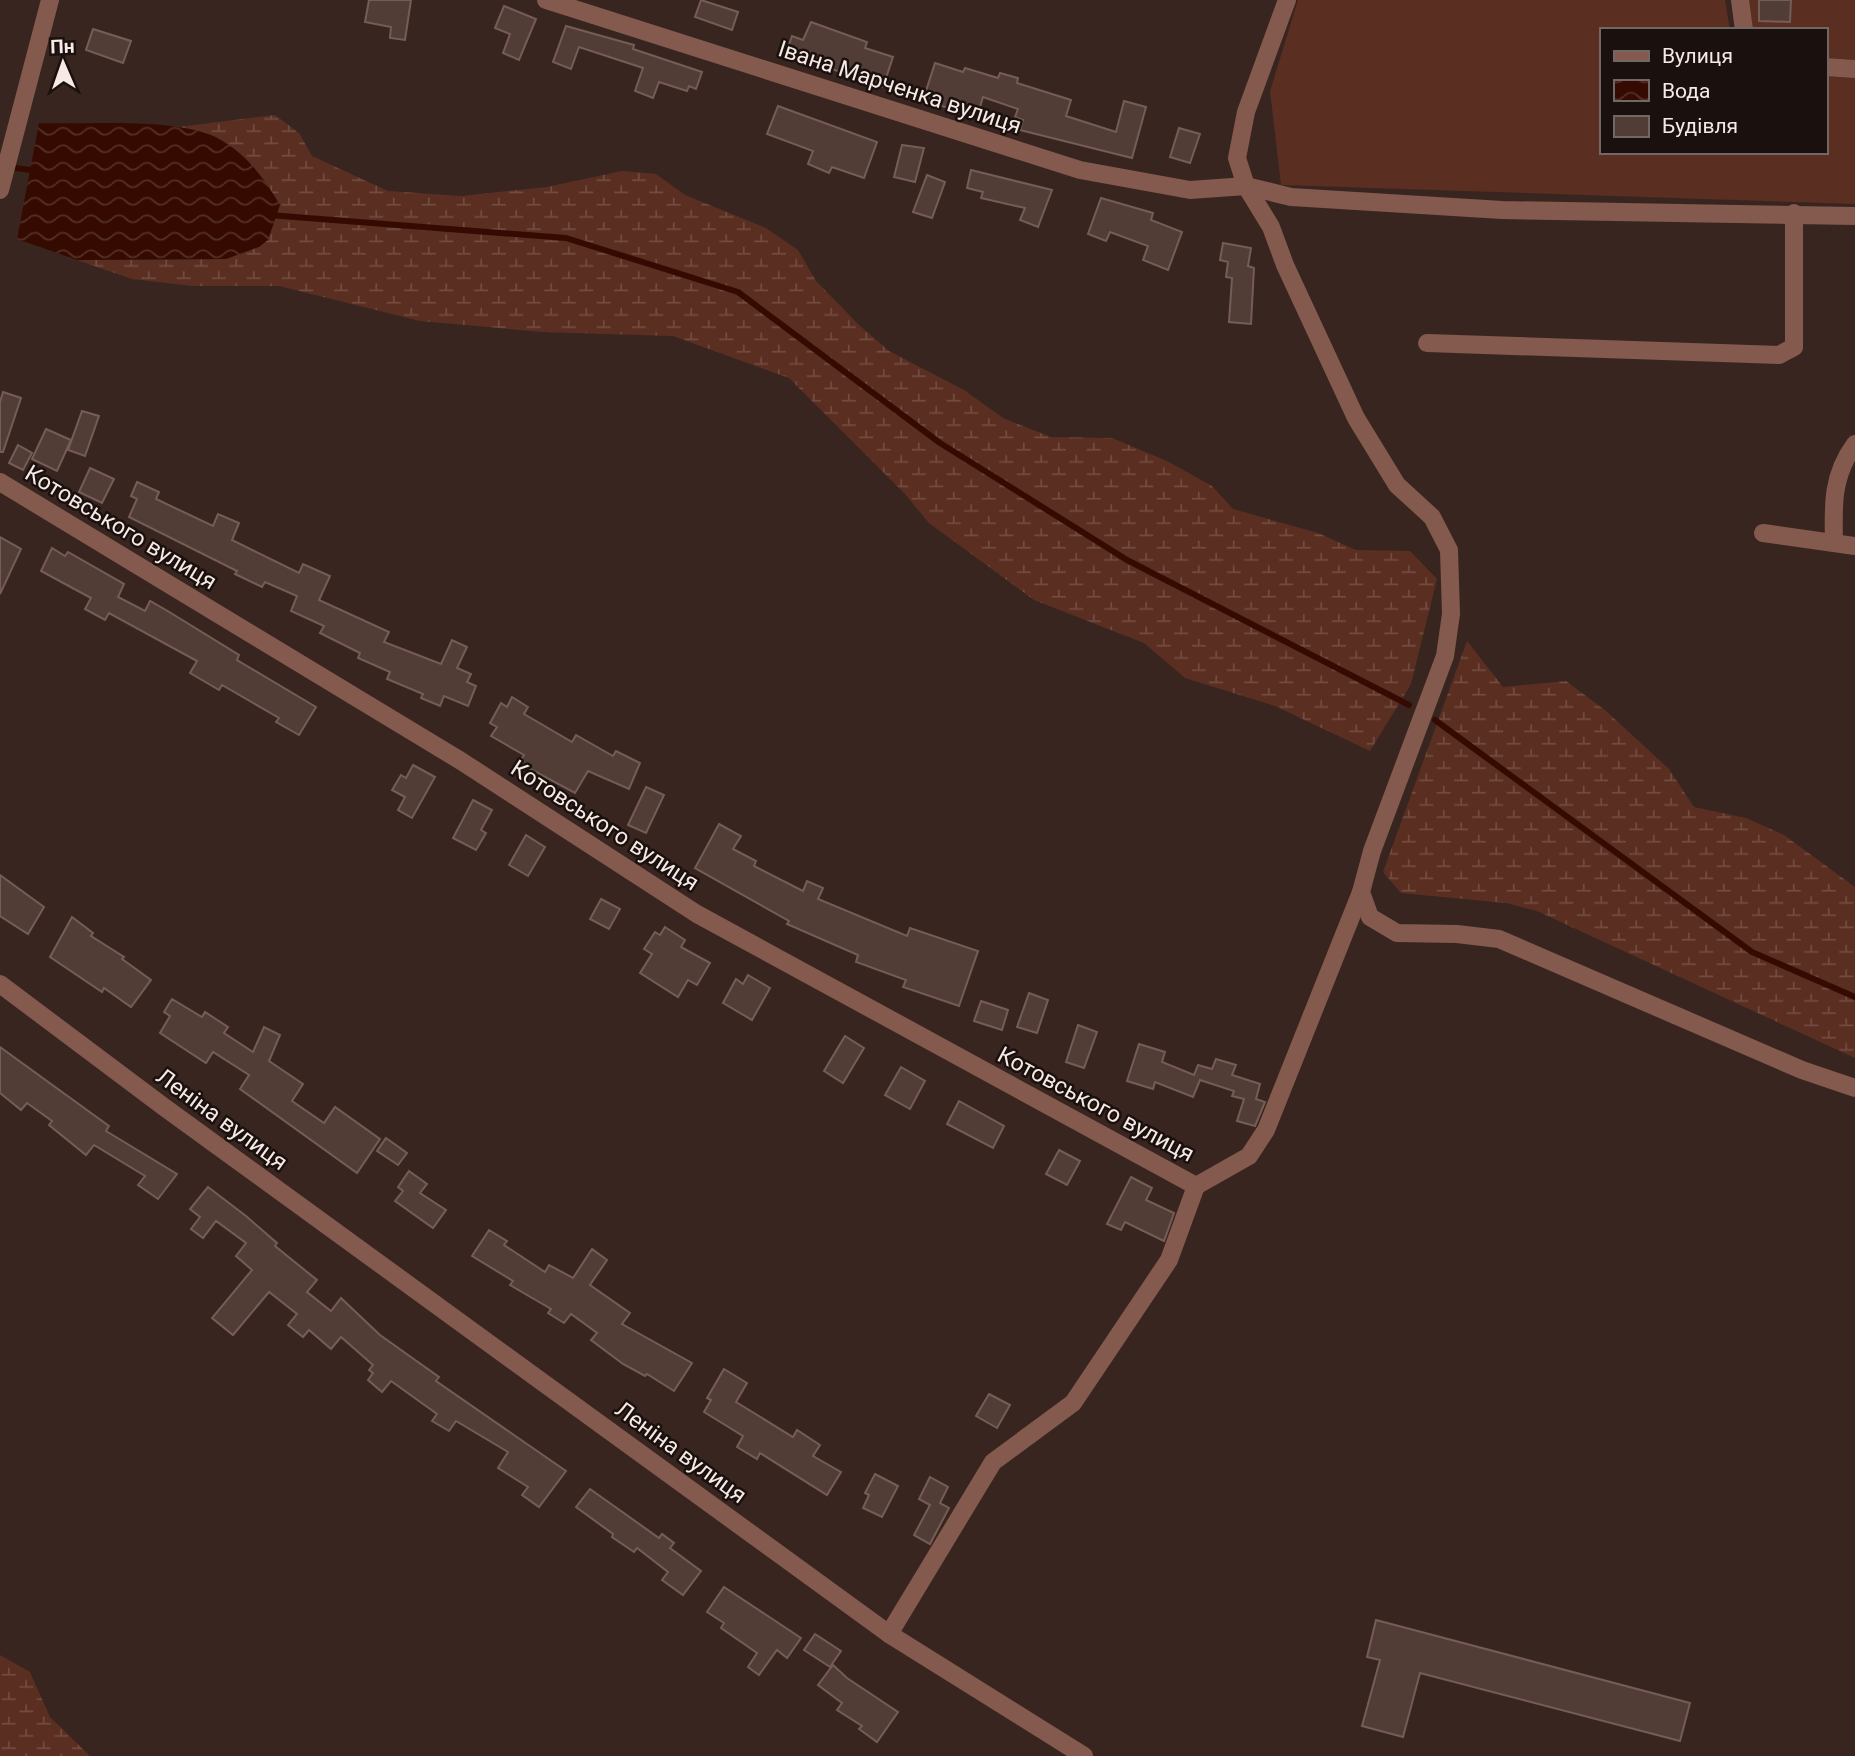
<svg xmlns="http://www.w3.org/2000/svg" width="1855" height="1756" font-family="Roboto,sans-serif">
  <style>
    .grass { fill: #5a2e21 }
    .wetland { fill: url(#wetland-marsh) }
    .water { fill: url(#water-waves) }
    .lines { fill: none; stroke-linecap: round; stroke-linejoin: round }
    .stream { stroke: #350b01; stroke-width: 6 }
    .building { fill: #523d36; stroke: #745d56; stroke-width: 2 }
    .minor { stroke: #835a4d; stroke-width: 18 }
    .labels { text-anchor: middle; stroke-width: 5; stroke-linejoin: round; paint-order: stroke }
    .street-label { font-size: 23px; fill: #f7e9e5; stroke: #1a110e }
  </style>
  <defs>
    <pattern id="wetland-marsh" width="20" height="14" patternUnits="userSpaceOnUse" patternTransform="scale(1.75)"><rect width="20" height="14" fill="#5a2e21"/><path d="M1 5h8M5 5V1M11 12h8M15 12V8" fill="none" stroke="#724c41"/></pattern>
    <pattern id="water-waves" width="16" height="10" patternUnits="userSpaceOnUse" patternTransform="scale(1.75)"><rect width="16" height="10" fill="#350b01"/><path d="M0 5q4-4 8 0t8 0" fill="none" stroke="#532f26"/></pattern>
  </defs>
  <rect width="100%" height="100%" fill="#39251f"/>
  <g class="grass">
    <polygon points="1298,0 1725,0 1730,30 1601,30 1601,152 1825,152 1825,76 1855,78 1855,204 1281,185 1270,91"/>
    <polygon points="1747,0 1855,0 1855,60 1825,58 1825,30 1752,30"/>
  </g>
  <g class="wetland">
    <polygon points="275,115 299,133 312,156 388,191 461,196 547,187 622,171 656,174 685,195 766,228 798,250 816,281 859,325 889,351 964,390 1003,418 1051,437 1112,438 1167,461 1212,486 1233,509 1318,533 1356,550 1410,551 1437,579 1411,684 1370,751 1275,706 1185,678 1144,643 1034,600 929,523 905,494 789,378 673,336 542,332 420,321 279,286 192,286 132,279 77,260 226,259 217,137 178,127"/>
    <polygon points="1467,641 1503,687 1566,681 1605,710 1669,769 1694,807 1746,818 1784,835 1855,887 1855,1058 1537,911 1506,903 1401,893 1383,872"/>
    <polygon points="0,1655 30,1672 50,1717 90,1756 0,1756"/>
  </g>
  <path class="water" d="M39 123C86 125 177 117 217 138 245 152 265 179 280 205L268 240 259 247 226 259 77 260 17 239Z"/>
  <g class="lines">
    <g class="stream">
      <polyline points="16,168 38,171"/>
      <polyline points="269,215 566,238 738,292 940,443 1127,560 1409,705"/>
      <polyline points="1435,720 1752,952 1855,997"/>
    </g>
  </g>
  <g class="building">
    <polygon points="369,0 411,0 405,40 390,38 391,27 365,22"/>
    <polygon points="701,0 738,12 732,30 695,17"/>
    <polygon points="1759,0 1791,0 1790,22 1759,21"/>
    <polygon points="504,6 536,19 519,60 503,53 510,34 495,28"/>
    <polygon points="811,22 867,42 865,48 893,57 883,87 786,53 792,36 803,40"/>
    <polygon points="566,26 634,45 633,49 702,72 696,89 689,86 687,91 659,82 653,98 635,91 643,68 579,47 571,69 553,62"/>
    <polygon points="93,29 131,41 123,63 86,50"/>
    <polygon points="935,63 963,72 965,68 998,78 1000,73 1018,78 1017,83 1071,100 1066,116 1116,132 1124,101 1146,107 1132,158 1020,130 1023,120 1015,117 1018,109 983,97 977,117 923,100"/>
    <polygon points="778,106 877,142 864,178 832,167 829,173 808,164 813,151 767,134"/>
    <polygon points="1179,128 1200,134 1190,163 1170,157"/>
    <polygon points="902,145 924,148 915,182 894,177"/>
    <polygon points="971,170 1052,190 1038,227 1020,220 1025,208 981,198 983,192 967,188"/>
    <polygon points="927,175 945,182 932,218 913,212"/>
    <polygon points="1101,198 1153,213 1151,220 1182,232 1168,270 1143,260 1148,246 1110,232 1106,241 1088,234"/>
    <polygon points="1223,243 1251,248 1248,266 1254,268 1251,324 1229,322 1232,278 1226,277 1228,262 1220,260"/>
    <polygon points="3,392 21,398 3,452 0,452 0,402"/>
    <polygon points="82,411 99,416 85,456 68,450"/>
    <polygon points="46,429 71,440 57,471 32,459"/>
    <polygon points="18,445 32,453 23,470 9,463"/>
    <polygon points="90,468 114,479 102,503 79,492"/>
    <polygon points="137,482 159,492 156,499 213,526 218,514 239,523 232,540 299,573 303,564 330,576 319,600 389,632 384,642 441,664 452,640 467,647 457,668 471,674 467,682 476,686 468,706 444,696 440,706 421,698 423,694 387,679 390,672 358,658 360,653 320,633 324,626 291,611 297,596 265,582 262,587 235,574 237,571 129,517 137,499 131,496"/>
    <polygon points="0,537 21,549 0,594"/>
    <polygon points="52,548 65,556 68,552 124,584 118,597 145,611 150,601 166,610 239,655 237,660 316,707 299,735 276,722 279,718 222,685 219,690 190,673 197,661 109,613 105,620 85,609 91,598 41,571"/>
    <polygon points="512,697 528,707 524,714 572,742 576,735 613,756 616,751 640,763 629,789 588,771 575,793 519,763 524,755 491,736 497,727 490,723 501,703 507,707"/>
    <polygon points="413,765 435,777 412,818 398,810 405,797 392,790 401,775 406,778"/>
    <polygon points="646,787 664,795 646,833 628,825"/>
    <polygon points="473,800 492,810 481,830 486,833 476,850 453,838"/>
    <polygon points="719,824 741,836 733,849 756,861 754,866 803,891 807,881 823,888 818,899 907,936 910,928 978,951 959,1006 903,987 906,980 856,962 858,955 787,924 789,921 695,868"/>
    <polygon points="526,835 545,847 528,876 509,865"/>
    <polygon points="0,875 44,907 28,934 0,916"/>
    <polygon points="601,899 620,909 609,929 590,919"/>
    <polygon points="72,917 93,933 91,936 124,957 122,959 151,980 131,1007 104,988 102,992 50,957"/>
    <polygon points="665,927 685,940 681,947 710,963 697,985 688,980 678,997 640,973 652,954 644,949 655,932 660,935"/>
    <polygon points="748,975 770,988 752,1020 723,1003 736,979 743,984"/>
    <polygon points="1029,993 1048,1000 1037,1033 1017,1027"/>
    <polygon points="172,999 202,1017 205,1012 228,1027 224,1033 253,1052 264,1027 280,1035 269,1061 303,1084 292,1101 324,1123 335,1107 380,1139 357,1173 240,1089 249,1075 213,1052 206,1063 160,1033 170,1016 164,1012"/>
    <polygon points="981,1001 1008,1010 1002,1030 974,1021"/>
    <polygon points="1078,1025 1097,1032 1084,1068 1066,1062"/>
    <polygon points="845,1036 864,1048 843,1083 824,1071"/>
    <polygon points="1139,1044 1165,1052 1162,1062 1194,1075 1198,1065 1212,1069 1216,1059 1236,1065 1232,1075 1260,1084 1256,1099 1265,1102 1255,1126 1237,1121 1244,1099 1232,1096 1234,1091 1200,1080 1193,1097 1155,1082 1153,1089 1127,1081"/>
    <polygon points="0,1047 109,1126 106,1131 177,1174 158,1199 138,1185 145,1176 94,1145 86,1155 49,1125 52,1121 27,1103 21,1110 0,1093"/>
    <polygon points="901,1067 925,1081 910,1109 885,1095"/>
    <polygon points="959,1101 1004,1126 993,1148 947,1124"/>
    <polygon points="386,1138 407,1153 398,1165 377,1151"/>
    <polygon points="1059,1150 1080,1161 1067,1185 1046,1174"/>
    <polygon points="409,1171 427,1184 420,1193 446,1210 433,1228 395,1201 403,1191 398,1187"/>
    <polygon points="1131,1177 1152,1188 1146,1200 1174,1213 1164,1241 1125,1222 1121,1230 1107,1224"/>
    <polygon points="208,1187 246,1216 277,1243 275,1246 317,1280 307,1292 331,1311 341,1298 380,1335 439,1377 436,1381 566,1471 539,1507 522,1495 528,1487 498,1468 508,1452 456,1421 449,1431 432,1421 437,1414 391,1381 382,1392 368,1380 373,1373 369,1370 373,1365 341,1337 331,1349 309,1330 303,1337 288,1325 297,1314 269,1292 233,1335 212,1318 252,1270 236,1256 246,1243 216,1221 203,1238 191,1229 200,1217 190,1209"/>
    <polygon points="489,1230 507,1241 504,1245 545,1272 549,1265 573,1278 592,1249 607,1260 590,1285 630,1313 622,1324 692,1363 674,1391 647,1374 645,1376 623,1364 591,1340 597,1333 571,1314 564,1323 548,1313 551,1309 510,1285 513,1281 472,1256"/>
    <polygon points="724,1369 747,1383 736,1402 793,1437 797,1430 820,1445 813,1456 841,1472 827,1495 760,1453 757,1459 737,1447 743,1436 704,1412 711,1400 707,1398"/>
    <polygon points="989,1394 1010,1405 997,1428 976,1416"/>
    <polygon points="875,1474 898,1486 882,1517 863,1508 869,1495 865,1493"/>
    <polygon points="930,1477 948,1487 940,1503 949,1508 930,1544 914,1535 930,1505 919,1499"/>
    <polygon points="590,1489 659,1538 662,1534 674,1543 670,1548 701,1571 683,1595 662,1580 668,1572 637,1548 634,1552 612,1537 613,1534 576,1507"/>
    <polygon points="724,1587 801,1638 787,1658 777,1650 759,1675 748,1667 757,1653 721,1628 724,1623 707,1612"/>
    <polygon points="1376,1620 1690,1703 1680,1741 1420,1673 1403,1737 1362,1726 1380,1660 1367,1657"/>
    <polygon points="815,1634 841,1651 830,1667 804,1650"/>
    <polygon points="833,1665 847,1678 898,1712 877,1742 859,1729 862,1726 837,1710 842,1703 818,1685"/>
  </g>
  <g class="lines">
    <g class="minor">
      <polyline points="546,0 1080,170 1190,190 1246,186 1291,197 1502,210 1855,216"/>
      <polyline points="1287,0 1246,112 1237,158 1246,186 1271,227 1285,265 1356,418 1397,485 1432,517 1449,550 1451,614 1445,656 1372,851 1361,892 1370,917 1397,933 1457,934 1499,939 1802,1070 1855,1088"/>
      <polyline points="1740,0 1744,30"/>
      <polyline points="1825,67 1855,69"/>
      <polyline points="0,190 50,0"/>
      <polyline points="1427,343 1779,355 1794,347 1794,213"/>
      <polyline points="0,482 461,761 697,914 1196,1186"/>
      <polyline points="1763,533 1855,546"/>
      <path d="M1834 543C1833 505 1832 475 1855 444"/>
      <polyline points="0,984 164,1107 889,1634 1084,1756"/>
      <polyline points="1196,1186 1249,1156 1266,1130 1361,892"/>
      <polyline points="889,1634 993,1462 1073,1403 1169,1260 1196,1186"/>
    </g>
  </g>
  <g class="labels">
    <g class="street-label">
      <text transform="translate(900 87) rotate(18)" y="8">Івана Марченка вулиця</text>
      <text transform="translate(121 527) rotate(31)" y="8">Котовського вулиця</text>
      <text transform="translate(605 825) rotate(33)" y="8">Котовського вулиця</text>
      <text transform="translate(1096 1104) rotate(28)" y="8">Котовського вулиця</text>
      <text transform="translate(222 1119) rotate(36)" y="8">Леніна вулиця</text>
      <text transform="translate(681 1452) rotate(36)" y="8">Леніна вулиця</text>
    </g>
  </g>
  <rect x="1600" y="28" width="228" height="126" fill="#1a110e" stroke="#726764" stroke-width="2"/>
  <rect x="1614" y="51" width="35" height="10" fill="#835a4d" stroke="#726764" stroke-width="2"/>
  <text x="1662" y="63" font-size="21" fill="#f7e9e5">Вулиця</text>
  <rect x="1614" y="80" width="35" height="21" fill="url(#water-waves)" stroke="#726764" stroke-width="2"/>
  <text x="1662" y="98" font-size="21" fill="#f7e9e5">Вода</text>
  <rect x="1614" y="116" width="35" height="21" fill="#523d36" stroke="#726764" stroke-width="2"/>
  <text x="1662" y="133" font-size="21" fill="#f7e9e5">Будівля</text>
  <g transform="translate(63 63) rotate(358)" stroke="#1a110e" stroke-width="5" paint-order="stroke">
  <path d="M0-5L12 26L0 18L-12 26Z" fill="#f7e9e5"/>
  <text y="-10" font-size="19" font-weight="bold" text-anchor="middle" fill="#f7e9e5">Пн</text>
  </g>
</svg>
